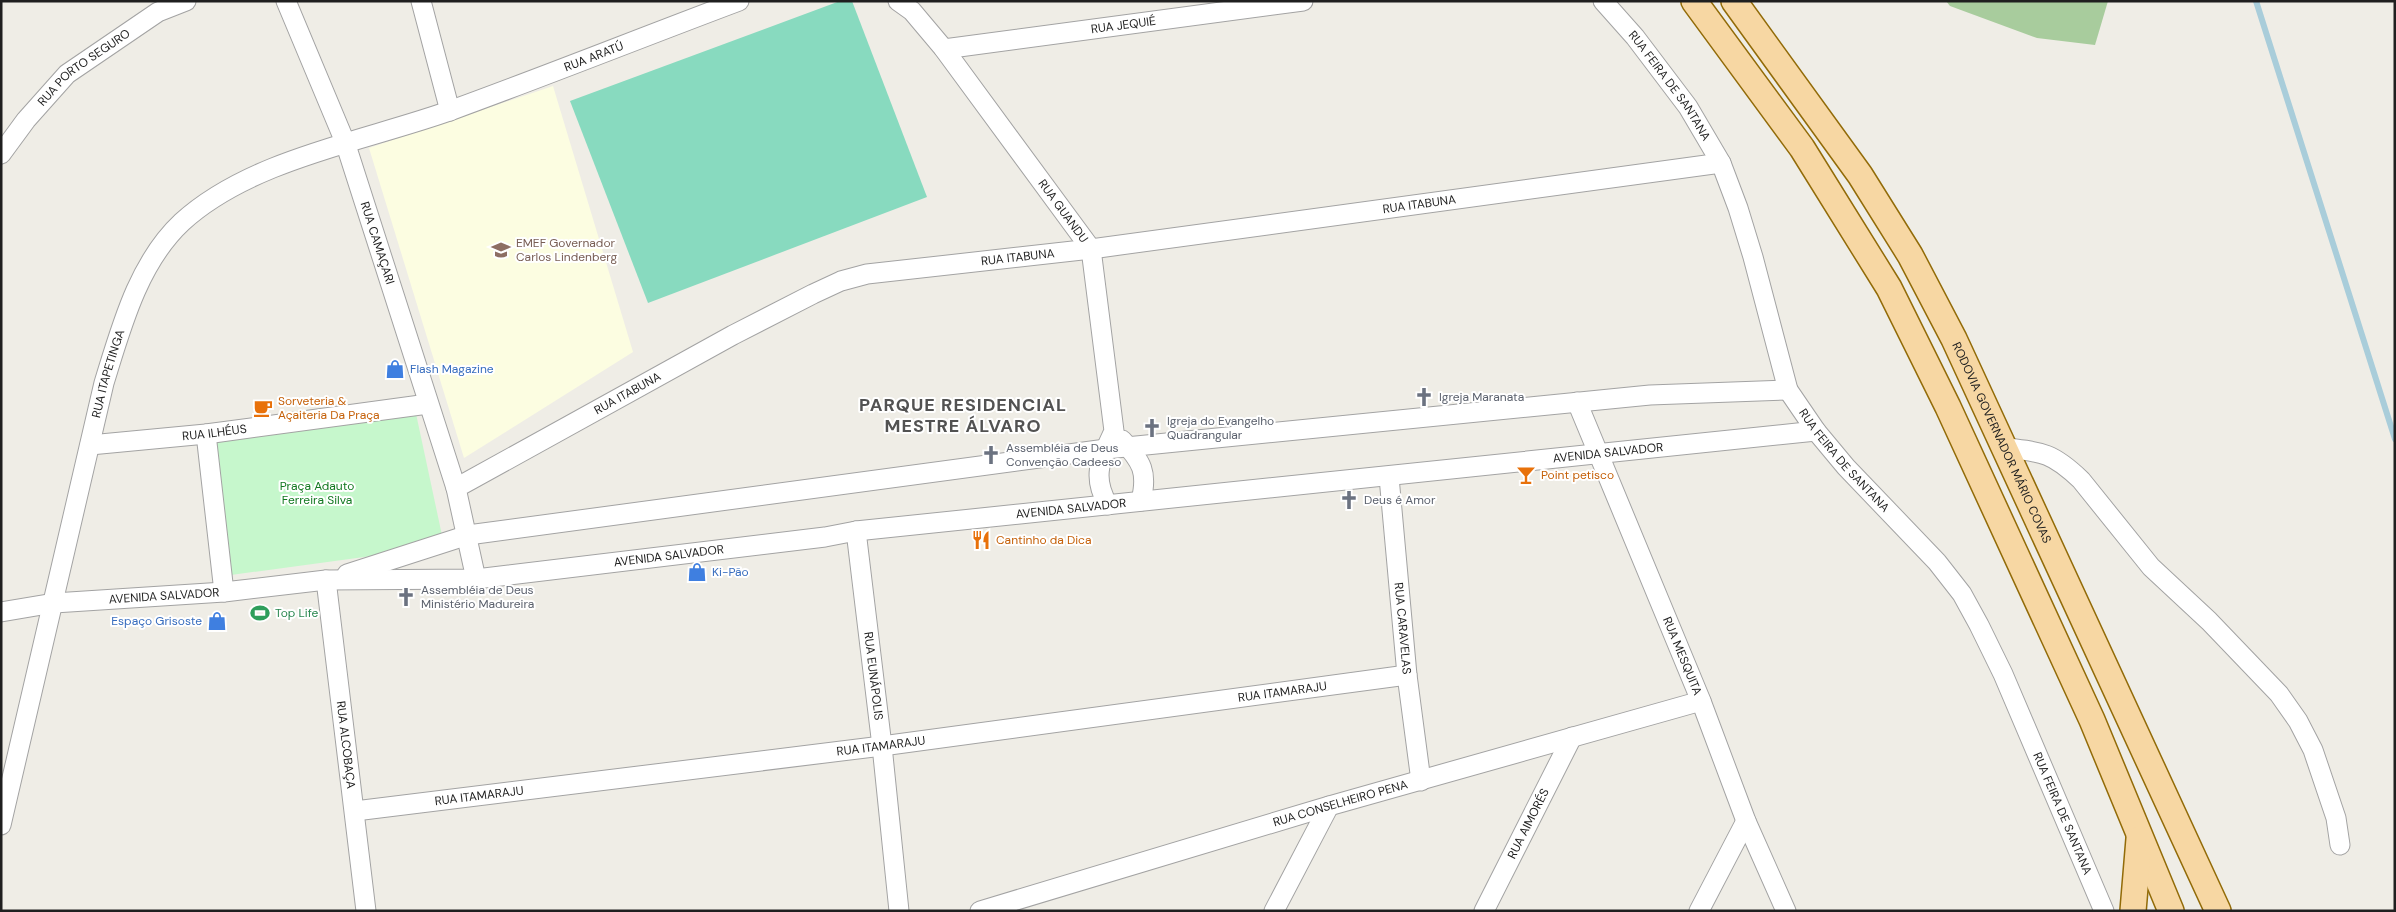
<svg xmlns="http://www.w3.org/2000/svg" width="2396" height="912" font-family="'DM Sans',sans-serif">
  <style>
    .education { fill: #fcfde1 }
    .forest { fill: #a8cc9d }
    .park { fill: #c6f7cc }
    .pitch { fill: #88dabf }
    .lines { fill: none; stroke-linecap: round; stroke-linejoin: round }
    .stream { stroke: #a9cdda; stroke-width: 6 }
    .minor-casing { stroke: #a3a3a3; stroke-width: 21 }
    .major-casing { stroke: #926b08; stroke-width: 28 }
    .minor { stroke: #fff; stroke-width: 19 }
    .major { stroke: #f7d7a3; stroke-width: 25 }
    .labels { text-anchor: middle; stroke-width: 4; stroke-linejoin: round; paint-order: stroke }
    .street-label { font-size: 12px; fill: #1f1f1f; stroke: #fff }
    .education-label { font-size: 12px; fill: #785e54; stroke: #fff; text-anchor: start }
    .shop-label { font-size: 12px; fill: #366cbe; stroke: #fff; text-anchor: start }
    .worship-label { font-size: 12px; fill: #5b616d; stroke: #fff; text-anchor: start }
    .food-label { font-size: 12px; fill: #c56008; stroke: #fff; text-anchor: start }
    .park-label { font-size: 12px; fill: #127820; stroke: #fff }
    .leisure-label { font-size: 12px; fill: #27864d; stroke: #fff; text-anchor: start }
    .district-label { font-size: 18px; font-weight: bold; letter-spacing: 1px; fill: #525252; stroke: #fff }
  </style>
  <rect width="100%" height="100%" fill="#efede6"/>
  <polygon class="education" points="553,86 633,352 464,458 369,148"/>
  <polygon class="forest" points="1946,1 2108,1 2095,45 2037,38 1950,6"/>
  <polygon class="park" points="415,409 443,540 423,549 231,575 215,437"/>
  <polygon class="pitch" points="840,1 852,1 927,197 648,303 570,101"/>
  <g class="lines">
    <polyline class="stream" points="2256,1 2395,439"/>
    <g class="minor-casing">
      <g id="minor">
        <path id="s1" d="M286 1 345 142 456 488"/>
        <polyline points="421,1 450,111"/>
        <path id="s2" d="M898 1 912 11 944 49 1091 249 1114 431C1101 459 1091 476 1108 505"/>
        <path id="s3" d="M1603 1 1635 37 1688 107 1721 163 1738 208 1753 257 1788 390 1816 431 1846 467 1937 562 1962 594 1979 625 2003 674 2104 911"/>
        <path id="s4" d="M944 49 1303 1"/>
        <path id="s5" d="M1 154 26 120 67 74 158 12 186 1"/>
        <path id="s6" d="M1577 402 1701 701 1746 821 1786 911"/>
        <polyline points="206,434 224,592"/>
        <path d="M1122 440C1142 462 1148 472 1141 501"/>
        <path id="s7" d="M90 445 206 434 428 404"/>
        <path d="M2006 448C2043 452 2053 453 2081 480L2151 567 2209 621 2279 694 2298 721 2313 750 2336 818 2340 845"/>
        <path id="s8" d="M1389 477 1407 675 1421 781"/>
        <path id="s9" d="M856 531 882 746 899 911"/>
        <polyline points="347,574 468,535 1106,449 1650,395 1788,390"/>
        <path id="s10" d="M476 579 456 488 733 335 813 294 841 281 867 274 1091 249 1721 163"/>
        <path id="s11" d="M326 580 366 911"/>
        <path id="s12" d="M1 612 54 603 224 592 326 580 476 579 825 537 856 531 1816 431"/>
        <path id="s13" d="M355 811 882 746 1407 675"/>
        <path id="s14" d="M1 825 104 383C121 328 138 263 182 222 251 159 366 141 452 110 548 75 643 37 739 1"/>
        <path id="s15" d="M980 911 1329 806 1701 701"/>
        <polyline points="1274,911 1329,806"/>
        <path id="s16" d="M1484 911 1572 737"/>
        <polyline points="1699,911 1746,821"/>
      </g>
    </g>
    <g class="major-casing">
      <g id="major">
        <polyline points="1694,1 1802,148 1889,288 1948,407 2092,720 2171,911"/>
        <path id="s17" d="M1734 1 1860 175 1910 255 1954 339 2218 911"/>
        <polyline points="2133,911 2139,839"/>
      </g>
    </g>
    <use href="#minor" class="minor"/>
    <use href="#major" class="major"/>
  </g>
  <defs>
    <g id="school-bare" transform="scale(1.5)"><path d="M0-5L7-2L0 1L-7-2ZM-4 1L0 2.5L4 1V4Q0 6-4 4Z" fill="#8d6e63" stroke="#fff" stroke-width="2.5" paint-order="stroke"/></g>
    <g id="shop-bare" transform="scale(1.5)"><path d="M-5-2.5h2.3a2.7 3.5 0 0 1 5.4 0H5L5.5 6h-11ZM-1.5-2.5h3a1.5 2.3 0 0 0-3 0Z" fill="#3f7fe0" stroke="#fff" stroke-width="2.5" paint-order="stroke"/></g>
    <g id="church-bare" transform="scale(1.5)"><path d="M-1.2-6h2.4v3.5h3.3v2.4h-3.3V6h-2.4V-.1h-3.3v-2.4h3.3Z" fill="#6b7280" stroke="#fff" stroke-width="2.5" paint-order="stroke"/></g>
    <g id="cafe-bare" transform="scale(1.5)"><path d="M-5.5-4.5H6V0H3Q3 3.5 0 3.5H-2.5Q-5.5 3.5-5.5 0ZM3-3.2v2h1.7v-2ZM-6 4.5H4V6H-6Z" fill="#e8710a" stroke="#fff" stroke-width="2.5" paint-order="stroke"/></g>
    <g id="bar-bare" transform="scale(1.5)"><path d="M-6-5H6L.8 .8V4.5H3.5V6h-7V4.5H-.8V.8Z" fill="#e8710a" stroke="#fff" stroke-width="2.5" paint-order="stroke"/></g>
    <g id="restaurant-bare" transform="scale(1.5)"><path d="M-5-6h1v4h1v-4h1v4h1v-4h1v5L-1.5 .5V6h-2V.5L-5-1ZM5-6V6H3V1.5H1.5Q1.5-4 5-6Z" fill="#e8710a" stroke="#fff" stroke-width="2.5" paint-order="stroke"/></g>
    <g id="stadium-bare" transform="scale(1.5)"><path d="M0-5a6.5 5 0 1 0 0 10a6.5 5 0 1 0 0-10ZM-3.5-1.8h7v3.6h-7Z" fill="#2e9e5b" stroke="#fff" stroke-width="2.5" paint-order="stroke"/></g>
  </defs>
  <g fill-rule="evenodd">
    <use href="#school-bare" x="501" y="250"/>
    <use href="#shop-bare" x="395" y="369"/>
    <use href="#church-bare" x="1424" y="397"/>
    <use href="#cafe-bare" x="263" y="408"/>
    <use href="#church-bare" x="1152" y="428"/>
    <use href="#church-bare" x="991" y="455"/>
    <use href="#bar-bare" x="1526" y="475"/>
    <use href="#church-bare" x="1349" y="500"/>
    <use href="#restaurant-bare" x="981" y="540"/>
    <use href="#shop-bare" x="697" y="572"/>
    <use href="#church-bare" x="406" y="597"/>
    <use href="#stadium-bare" x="260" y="613"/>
    <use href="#shop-bare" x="217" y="621"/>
  </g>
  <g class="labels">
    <g class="street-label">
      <text dy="4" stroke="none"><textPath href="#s4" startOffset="181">RUA JEQUIÉ</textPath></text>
      <text dy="4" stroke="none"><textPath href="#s14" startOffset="1081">RUA ARATÚ</textPath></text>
      <text dy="4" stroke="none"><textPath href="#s5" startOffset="121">RUA PORTO SEGURO</textPath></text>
      <text dy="4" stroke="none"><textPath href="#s3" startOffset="108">RUA FEIRA DE SANTANA</textPath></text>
      <text dy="4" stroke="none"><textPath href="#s10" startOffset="1114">RUA ITABUNA</textPath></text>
      <text dy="4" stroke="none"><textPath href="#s2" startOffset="268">RUA GUANDU</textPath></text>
      <text dy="4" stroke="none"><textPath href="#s1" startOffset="259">RUA CAMAÇARI</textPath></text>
      <text dy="4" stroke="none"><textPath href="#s10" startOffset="709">RUA ITABUNA</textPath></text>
      <text dy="4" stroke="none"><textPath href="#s14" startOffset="464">RUA ITAPETINGA</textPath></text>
      <text dy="4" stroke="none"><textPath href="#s10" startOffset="289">RUA ITABUNA</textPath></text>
      <text dy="4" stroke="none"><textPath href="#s7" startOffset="125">RUA ILHÉUS</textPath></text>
      <text dy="4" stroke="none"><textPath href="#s17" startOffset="518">RODOVIA GOVERNADOR MÁRIO COVAS</textPath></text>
      <text dy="4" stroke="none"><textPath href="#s12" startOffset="1616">AVENIDA SALVADOR</textPath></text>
      <text dy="4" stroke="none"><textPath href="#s3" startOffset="528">RUA FEIRA DE SANTANA</textPath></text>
      <text dy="4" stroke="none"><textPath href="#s12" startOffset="1076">AVENIDA SALVADOR</textPath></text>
      <text dy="4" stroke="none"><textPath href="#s12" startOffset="671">AVENIDA SALVADOR</textPath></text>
      <text dy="4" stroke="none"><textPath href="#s12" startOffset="164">AVENIDA SALVADOR</textPath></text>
      <text dy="4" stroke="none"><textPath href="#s8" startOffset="152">RUA CARAVELAS</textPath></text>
      <text dy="4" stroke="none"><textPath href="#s6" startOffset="275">RUA MESQUITA</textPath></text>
      <text dy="4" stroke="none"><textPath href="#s9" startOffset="146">RUA EUNÁPOLIS</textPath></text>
      <text dy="4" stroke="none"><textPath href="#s13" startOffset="935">RUA ITAMARAJU</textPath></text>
      <text dy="4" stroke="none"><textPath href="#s11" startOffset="166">RUA ALCOBAÇA</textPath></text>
      <text dy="4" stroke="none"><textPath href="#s13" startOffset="530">RUA ITAMARAJU</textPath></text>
      <text dy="4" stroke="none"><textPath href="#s13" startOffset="125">RUA ITAMARAJU</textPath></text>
      <text dy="4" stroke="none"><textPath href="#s15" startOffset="376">RUA CONSELHEIRO PENA</textPath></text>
      <text dy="4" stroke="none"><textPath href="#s3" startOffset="948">RUA FEIRA DE SANTANA</textPath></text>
      <text dy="4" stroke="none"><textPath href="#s16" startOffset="98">RUA AIMORÉS</textPath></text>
    </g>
    <g class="education-label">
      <text x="516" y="247">EMEF Governador<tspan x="516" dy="14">Carlos Lindenberg</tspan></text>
    </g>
    <g class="shop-label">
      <text x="410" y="373">Flash Magazine</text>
      <text x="712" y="576">Ki-Pão</text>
      <text x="202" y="625" text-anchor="end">Espaço Grisoste</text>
    </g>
    <g class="worship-label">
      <text x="1439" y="401">Igreja Maranata</text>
      <text x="1167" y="425">Igreja do Evangelho<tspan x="1167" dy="14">Quadrangular</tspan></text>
      <text x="1006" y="452">Assembléia de Deus<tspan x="1006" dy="14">Convenção Cadeeso</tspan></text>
      <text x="1364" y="504">Deus é Amor</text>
      <text x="421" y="594">Assembléia de Deus<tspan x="421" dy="14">Ministério Madureira</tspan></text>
    </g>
    <g class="food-label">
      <text x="278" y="405">Sorveteria &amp;<tspan x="278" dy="14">Açaiteria Da Praça</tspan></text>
      <text x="1541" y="479">Point petisco</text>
      <text x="996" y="544">Cantinho da Dica</text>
    </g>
    <g class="park-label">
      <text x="317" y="490">Praça Adauto<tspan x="317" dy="14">Ferreira Silva</tspan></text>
    </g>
    <g class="leisure-label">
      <text x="275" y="617">Top Life</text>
    </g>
    <g class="district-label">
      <text x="963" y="411">PARQUE RESIDENCIAL<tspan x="963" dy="21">MESTRE ÁLVARO</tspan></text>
    </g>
  </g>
  <rect width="2396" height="912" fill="none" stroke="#1f1f1f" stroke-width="5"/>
</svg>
